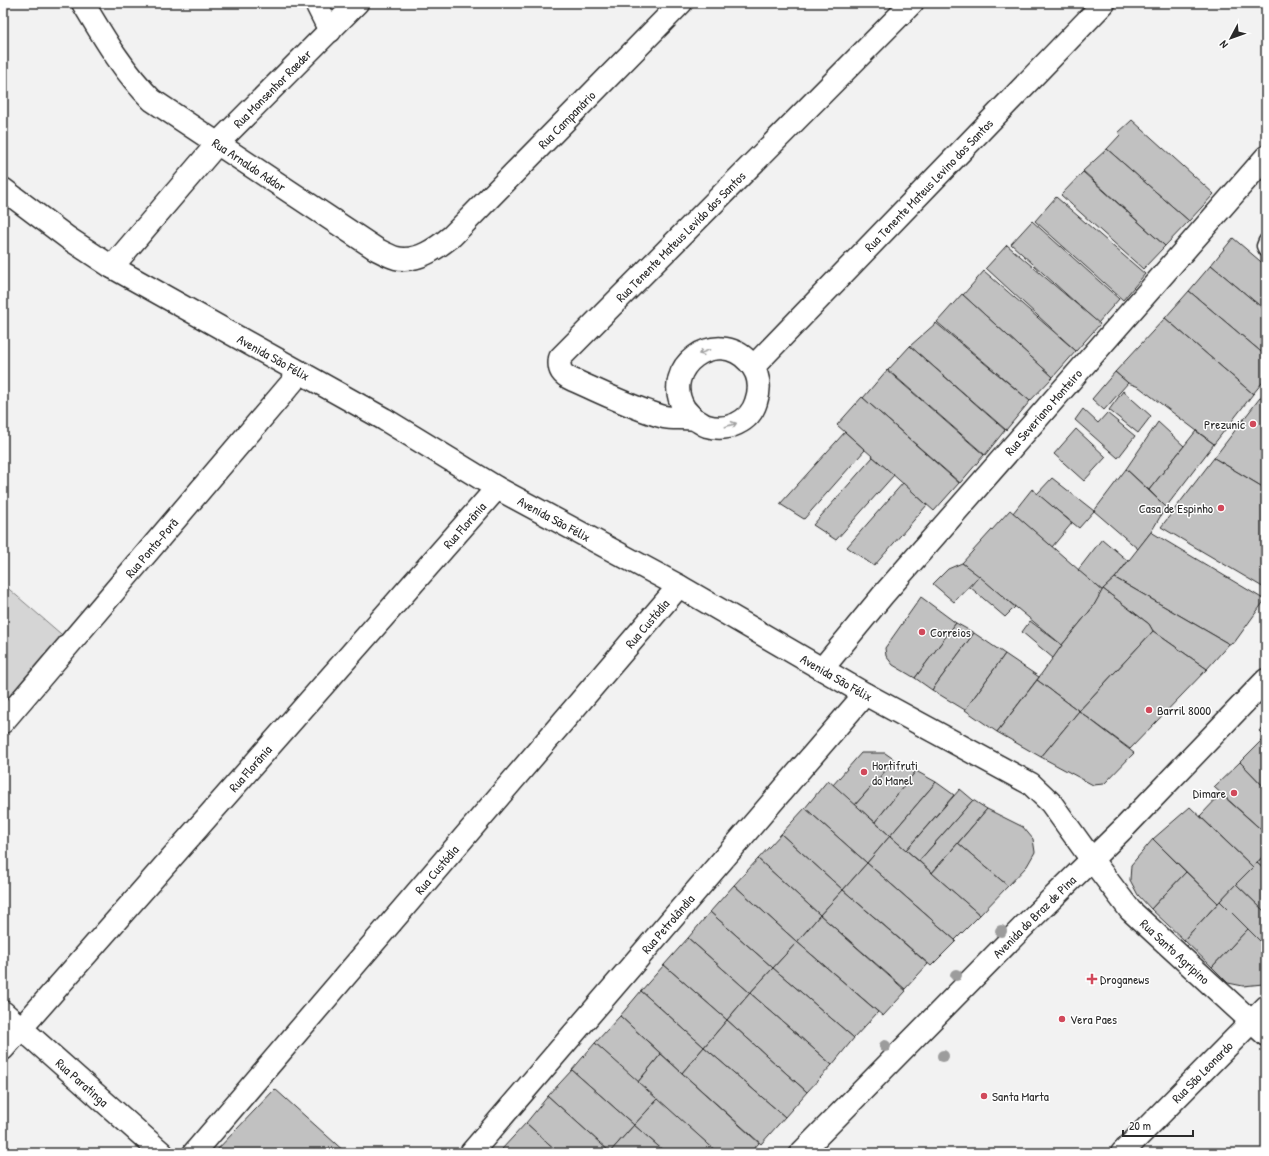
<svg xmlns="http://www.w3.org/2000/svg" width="1269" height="1156" font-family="'Patrick Hand',sans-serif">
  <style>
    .green { fill: #d5d5d5; stroke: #808080 }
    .building { fill: #c1c1c1; stroke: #2b2b2b }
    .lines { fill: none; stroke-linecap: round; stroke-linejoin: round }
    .lane-casing { stroke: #2b2b2b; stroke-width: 17 }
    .street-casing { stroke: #2b2b2b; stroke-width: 25 }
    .secondary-casing { stroke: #2b2b2b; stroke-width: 25 }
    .lane { stroke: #fff; stroke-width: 14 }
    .street { stroke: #fff; stroke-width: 22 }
    .secondary { stroke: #fff; stroke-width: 22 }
    .tree { fill: #9c9c9c }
    .oneway { stroke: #a0a0a0 }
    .poi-dot { fill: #d1495b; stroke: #fff; stroke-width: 1.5 }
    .labels { text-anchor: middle; stroke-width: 3; stroke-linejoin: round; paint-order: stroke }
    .street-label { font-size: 13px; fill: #2b2b2b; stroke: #fff }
    .poi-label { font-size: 13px; fill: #2b2b2b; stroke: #fff; text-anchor: start }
  </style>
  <rect width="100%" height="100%" fill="#f2f2f2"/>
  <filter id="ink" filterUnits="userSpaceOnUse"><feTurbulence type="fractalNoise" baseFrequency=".025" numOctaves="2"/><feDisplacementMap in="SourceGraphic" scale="8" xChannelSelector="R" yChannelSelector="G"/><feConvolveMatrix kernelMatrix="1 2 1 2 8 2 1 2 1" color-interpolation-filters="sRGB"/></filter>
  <g filter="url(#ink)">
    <polygon class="green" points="3,584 68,640 3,714"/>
    <g class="building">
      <polygon points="1132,120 1214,194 1189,221 1107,149 1120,135 1118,133"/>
      <polygon points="1107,149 1189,221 1165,246 1083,171"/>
      <polygon points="1083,172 1165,246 1143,269 1061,195"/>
      <polygon points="1056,197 1145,274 1123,300 1035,221"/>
      <polygon points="1032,221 1119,299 1098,323 1011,244"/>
      <polygon points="1233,238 1266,266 1266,311 1211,265"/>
      <polygon points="1007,245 1100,324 1076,351 986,268"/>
      <polygon points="1211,265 1266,311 1266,356 1189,291"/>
      <polygon points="984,271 1076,351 1053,377 963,295"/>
      <polygon points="1189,291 1266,356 1266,378 1253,394 1165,318"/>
      <polygon points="962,294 1053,377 1030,401 937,322"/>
      <polygon points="1165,318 1253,394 1214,444 1139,387 1128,383 1115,372"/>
      <polygon points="936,323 1030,401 1006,430 910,346"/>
      <polygon points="910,346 1005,430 985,455 888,370"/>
      <polygon points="887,370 984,455 960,483 863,398"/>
      <polygon points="1115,372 1128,383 1104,410 1092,399"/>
      <polygon points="1266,390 1266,489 1214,458"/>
      <polygon points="1123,391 1151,416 1138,433 1109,410"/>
      <polygon points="862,397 959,483 934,511 837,425"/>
      <polygon points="1083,409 1098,423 1107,413 1135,436 1118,458 1075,420"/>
      <polygon points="1158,422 1184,446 1149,490 1126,469"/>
      <polygon points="1076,429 1106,457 1084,481 1054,454"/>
      <polygon points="1196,431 1214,444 1166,507 1149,490"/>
      <polygon points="845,432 865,450 804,519 780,504"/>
      <polygon points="873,457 894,475 836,540 813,525"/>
      <polygon points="1214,458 1266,489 1266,589 1161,527"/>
      <polygon points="1126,469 1166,507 1151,532 1138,549 1094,511"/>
      <polygon points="1052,478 1094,511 1079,528 1037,494"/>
      <polygon points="903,483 927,505 874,566 847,547"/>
      <polygon points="1032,489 1072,523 1052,547 1013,513"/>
      <polygon points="1010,510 1103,591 1093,607 1062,645 962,563"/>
      <polygon points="1151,532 1265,600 1234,643 1229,644 1115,578"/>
      <polygon points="1102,539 1128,561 1115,578 1103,589 1103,591 1078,570"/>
      <polygon points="962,563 979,576 954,602 933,584 948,569"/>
      <polygon points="979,576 1015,607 1005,617 970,587"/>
      <polygon points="1115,578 1229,644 1207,669 1153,631 1149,624 1103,589"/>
      <polygon points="1103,589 1149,624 1153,631 1079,711 1037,680 1062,645 1093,607"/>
      <polygon points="921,597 956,623 915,678 893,665 886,656 885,648"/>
      <polygon points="1030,621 1062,645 1053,658 1022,632"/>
      <polygon points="956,623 974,633 932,690 915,678"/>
      <polygon points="1153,631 1207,669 1130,749 1079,711"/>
      <polygon points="974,633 1005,654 965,710 932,690"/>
      <polygon points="1005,654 1039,677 997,732 965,710"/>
      <polygon points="1037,680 1079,711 1041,757 997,732"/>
      <polygon points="1079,711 1134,753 1104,784 1093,785 1041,757"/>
      <polygon points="1266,723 1266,738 1259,731"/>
      <polygon points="1265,737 1266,738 1266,789 1240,762"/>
      <polygon points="861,753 885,753 895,760 855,805 833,785"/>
      <polygon points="895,760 916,771 875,822 855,805"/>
      <polygon points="1240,762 1266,789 1266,834 1214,787"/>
      <polygon points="916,771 936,782 890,836 875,822"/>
      <polygon points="828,780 890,836 867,863 805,808"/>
      <polygon points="936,782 954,795 906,850 890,836"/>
      <polygon points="960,789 973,800 919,861 906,850"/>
      <polygon points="1221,794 1266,834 1266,853 1253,867 1200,816"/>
      <polygon points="973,800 987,809 932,873 919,861"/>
      <polygon points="1190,807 1253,867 1218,903 1153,839"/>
      <polygon points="805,808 867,863 843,890 781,834"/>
      <polygon points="987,809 1023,827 1033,839 1035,852 1027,866 1008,886 958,843"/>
      <polygon points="781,834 843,890 820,915 758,859"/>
      <polygon points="890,836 980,915 955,940 867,863"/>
      <polygon points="1153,839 1186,872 1151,909 1138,895 1130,880 1131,865"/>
      <polygon points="958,843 1008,886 980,915 932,873"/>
      <polygon points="1266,853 1266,871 1257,863"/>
      <polygon points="758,859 820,915 797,942 734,885"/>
      <polygon points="867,863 956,941 931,966 843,890"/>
      <polygon points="1257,863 1266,871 1266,913 1236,884"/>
      <polygon points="1186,872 1218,903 1184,940 1151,909"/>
      <polygon points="1236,884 1266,913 1266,947 1220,901"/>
      <polygon points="734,885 797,942 773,968 710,912"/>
      <polygon points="843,890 928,964 905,989 820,915"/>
      <polygon points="1220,901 1248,929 1212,967 1184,940"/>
      <polygon points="710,912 773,968 750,993 688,938"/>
      <polygon points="820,915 906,991 883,1016 797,942"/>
      <polygon points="1248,929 1266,947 1266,981 1263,984 1243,986 1228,983 1212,967"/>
      <polygon points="688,938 750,993 727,1020 664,965"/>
      <polygon points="797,942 878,1012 854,1038 773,968"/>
      <polygon points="664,965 727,1020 704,1047 641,991"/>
      <polygon points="773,968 854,1038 832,1065 750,993"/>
      <polygon points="641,991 704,1047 682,1073 620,1016"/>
      <polygon points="750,993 832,1065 807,1092 727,1020"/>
      <polygon points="620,1016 661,1054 638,1082 595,1043"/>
      <polygon points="727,1020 807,1092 785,1117 704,1047"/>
      <polygon points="595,1043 658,1099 634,1125 572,1070"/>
      <polygon points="704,1047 785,1117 761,1144 682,1073"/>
      <polygon points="661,1054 759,1143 750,1153 718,1153 638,1082"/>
      <polygon points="572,1070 634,1125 610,1152 548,1096"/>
      <polygon points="275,1089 346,1153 216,1153 215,1152"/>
      <polygon points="548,1096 610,1152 609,1153 559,1153 526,1123"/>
      <polygon points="658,1099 718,1153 666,1153 634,1125"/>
      <polygon points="526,1123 559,1153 507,1153 502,1149"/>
      <polygon points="634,1125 666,1153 612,1153 610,1152"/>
    </g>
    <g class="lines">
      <g class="lane-casing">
        <polyline id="lane" points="1266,241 1264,246 1266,250"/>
      </g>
      <g class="street-casing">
        <g id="street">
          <path id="s1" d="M83 3C104 38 123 71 152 100L376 249C382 252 389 256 396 258 417 263 437 248 452 236L681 3"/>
          <polyline points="316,3 330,31"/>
          <path id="s2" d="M112 267 217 144 357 3"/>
          <path id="s3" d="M753 367 1104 3"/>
          <path id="s4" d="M694 419C691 416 687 412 684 408 660 368 716 326 749 362 759 373 761 388 756 402 750 422 727 432 707 426 703 425 699 421 694 419 684 417 673 419 664 417 632 408 603 393 573 380 562 375 558 370 560 358L912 3"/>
          <path id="s5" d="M822 669 883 595 1266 157"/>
          <path id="s6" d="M3 722 300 373"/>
          <path id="s7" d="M1092 860 1130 910 1266 1035"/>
          <path id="s8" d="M3 1012 162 1153"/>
          <path id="s9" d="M3 1049 497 488"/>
          <path id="s10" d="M194 1153 679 586"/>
          <path id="s11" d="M471 1153 865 694"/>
          <path id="s12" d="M1122 1153 1266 1007"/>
        </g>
      </g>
      <g class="secondary-casing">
        <g id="secondary">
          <path id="s13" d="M3 189 68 238 112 267 384 419 497 488 679 586 865 694 1031 784 1051 803 1092 860"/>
          <path id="s14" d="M801 1153 1027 923 1127 825 1266 680"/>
        </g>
      </g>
      <use href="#lane" class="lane"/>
      <use href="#street" class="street"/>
      <use href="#secondary" class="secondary"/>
    </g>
    <g class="tree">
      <circle cx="1001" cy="931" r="6"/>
      <circle cx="956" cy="975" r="6"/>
      <circle cx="885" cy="1046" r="6"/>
      <circle cx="943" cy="1056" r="6"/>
    </g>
    <defs><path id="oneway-shaft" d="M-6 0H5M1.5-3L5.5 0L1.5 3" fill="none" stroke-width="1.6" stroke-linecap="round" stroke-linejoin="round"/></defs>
    <g class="oneway">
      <use href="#oneway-shaft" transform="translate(704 352) rotate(158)"/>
      <use href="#oneway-shaft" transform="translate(731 425) rotate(-18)"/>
    </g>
  </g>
  <g class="poi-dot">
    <circle cx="1253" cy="424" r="4"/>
    <circle cx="1221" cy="508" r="4"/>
    <circle cx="922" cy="632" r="4"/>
    <circle cx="1149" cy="710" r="4"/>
    <circle cx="864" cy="772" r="4"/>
    <circle cx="1234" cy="793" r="4"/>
    <path d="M1090 973h4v4h4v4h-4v4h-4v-4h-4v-4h4z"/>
    <circle cx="1062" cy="1019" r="4"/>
    <circle cx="984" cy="1096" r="4"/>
  </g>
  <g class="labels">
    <g class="street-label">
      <text dy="5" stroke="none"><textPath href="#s2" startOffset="240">Rua Monsenhor Raeder</textPath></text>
      <text dy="5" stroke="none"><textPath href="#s1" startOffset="636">Rua Campanário</textPath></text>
      <text dy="5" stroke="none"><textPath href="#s1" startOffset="236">Rua Arnaldo Addor</textPath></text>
      <text dy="5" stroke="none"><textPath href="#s3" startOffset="253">Rua Tenente Mateus Levino dos Santos</textPath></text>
      <text dy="5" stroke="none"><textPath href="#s4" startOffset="578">Rua Tenente Mateus Levido dos Santos</textPath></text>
      <text dy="5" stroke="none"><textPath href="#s13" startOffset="319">Avenida São Félix</textPath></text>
      <text dy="5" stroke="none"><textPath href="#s5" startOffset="339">Rua Severiano Monteiro</textPath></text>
      <text dy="5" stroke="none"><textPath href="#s13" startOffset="643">Avenida São Félix</textPath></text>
      <text dy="5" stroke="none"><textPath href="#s9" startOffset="698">Rua Florânia</textPath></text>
      <text dy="5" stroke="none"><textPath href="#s6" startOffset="229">Rua Ponta-Porã</textPath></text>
      <text dy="5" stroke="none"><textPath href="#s10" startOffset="697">Rua Custódia</textPath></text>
      <text dy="5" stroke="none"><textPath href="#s13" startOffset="967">Avenida São Félix</textPath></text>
      <text dy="5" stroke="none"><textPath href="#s9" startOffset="374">Rua Florânia</textPath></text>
      <text dy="5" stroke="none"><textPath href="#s10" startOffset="373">Rua Custódia</textPath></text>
      <text dy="5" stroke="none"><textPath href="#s14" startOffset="332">Avenida do Braz de Pina</textPath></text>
      <text dy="5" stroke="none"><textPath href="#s11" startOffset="302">Rua Petrolândia</textPath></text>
      <text dy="5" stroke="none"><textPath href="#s7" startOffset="124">Rua Santo Agripino</textPath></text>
      <text dy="5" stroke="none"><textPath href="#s12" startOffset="114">Rua São Leonardo</textPath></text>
      <text dy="5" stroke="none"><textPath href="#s8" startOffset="106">Rua Paratinga</textPath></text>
    </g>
    <g class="poi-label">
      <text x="1245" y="429" text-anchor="end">Prezunic</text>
      <text x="1213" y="513" text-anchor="end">Casa de Espinho</text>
      <text x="930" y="637">Correios</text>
      <text x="1157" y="715">Barril 8000</text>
      <text x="872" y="770">Hortifruti<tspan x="872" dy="15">do Manel</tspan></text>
      <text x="1226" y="798" text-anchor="end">Dimare</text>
      <text x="1100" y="984">Droganews</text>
      <text x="1070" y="1024">Vera Paes</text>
      <text x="992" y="1101">Santa Marta</text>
    </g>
  </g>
  <rect width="1269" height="1156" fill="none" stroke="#fff" stroke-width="16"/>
  <rect x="8" y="8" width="1253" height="1140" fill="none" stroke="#2b2b2b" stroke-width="1.5" filter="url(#ink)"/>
  <g transform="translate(1231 38) rotate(229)" stroke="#ffffff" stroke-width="3" paint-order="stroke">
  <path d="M0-3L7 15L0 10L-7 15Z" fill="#2b2b2b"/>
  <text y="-6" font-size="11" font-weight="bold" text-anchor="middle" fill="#2b2b2b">N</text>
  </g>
  <path d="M1123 1130v6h70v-6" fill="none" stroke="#2b2b2b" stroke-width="2"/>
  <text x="1129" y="1130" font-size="12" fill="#2b2b2b" stroke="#ffffff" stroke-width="3" paint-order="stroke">20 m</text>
</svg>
